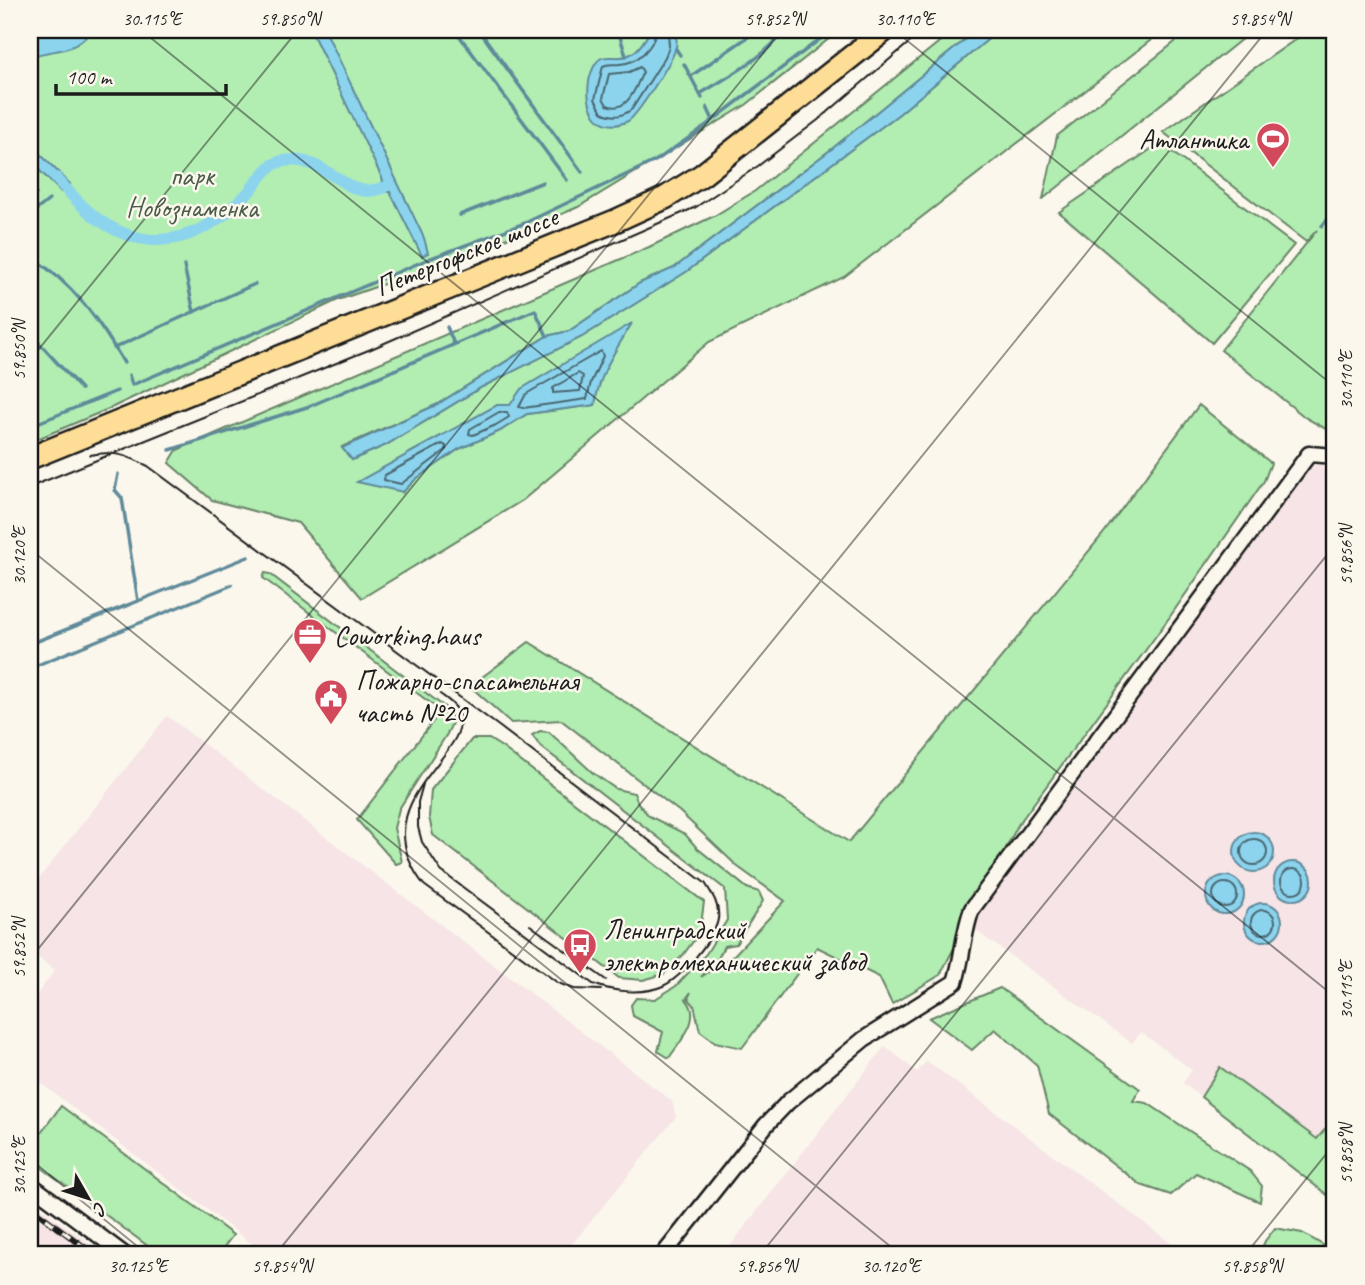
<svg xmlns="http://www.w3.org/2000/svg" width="1365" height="1285" font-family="Caveat,sans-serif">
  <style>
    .built { fill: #f6e4e6 }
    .green { fill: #b2edb2; stroke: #678467; stroke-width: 2; fill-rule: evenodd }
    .water { fill: #8cd4ee; stroke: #5f8a9a; stroke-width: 2 }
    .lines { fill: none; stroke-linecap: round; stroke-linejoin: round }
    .shore { stroke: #496670; stroke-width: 2 }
    .stream { stroke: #5f8a9a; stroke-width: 3.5 }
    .canal { stroke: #8cd4ee; stroke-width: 12 }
    .minor-casing { stroke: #1c1c1c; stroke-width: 19 }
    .primary-casing { stroke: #1c1c1c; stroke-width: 26 }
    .minor { stroke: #fbf7ec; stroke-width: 14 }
    .primary { stroke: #fedd96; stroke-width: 21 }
    .tram { stroke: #1c1c1c; stroke-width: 2 }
    .rail-casing { stroke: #1c1c1c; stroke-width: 6 }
    .rail { stroke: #fbf7ec; stroke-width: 3.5; stroke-dasharray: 10; stroke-linecap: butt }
    .ticks { fill: none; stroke: #1c1c1c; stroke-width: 2; stroke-opacity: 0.45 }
    .labels { text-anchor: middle; stroke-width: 5; stroke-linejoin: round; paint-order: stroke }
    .poi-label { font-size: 28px; fill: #1c1c1c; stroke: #fbf7ec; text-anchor: start }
    .park-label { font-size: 28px; fill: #495b49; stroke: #fbf7ec }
    .street-label { font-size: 28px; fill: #1c1c1c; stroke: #fbf7ec }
    .neatline { fill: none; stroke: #1c1c1c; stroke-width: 2.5 }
    .ticks-label { font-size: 18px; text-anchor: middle; fill: #1c1c1c }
  </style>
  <rect width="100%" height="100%" fill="#fbf7ec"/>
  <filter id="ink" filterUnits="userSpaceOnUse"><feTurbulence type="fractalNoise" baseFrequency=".0143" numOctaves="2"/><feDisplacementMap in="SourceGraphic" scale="14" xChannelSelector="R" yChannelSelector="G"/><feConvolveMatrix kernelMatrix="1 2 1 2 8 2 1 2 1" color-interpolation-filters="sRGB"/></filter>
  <g filter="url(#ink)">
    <g class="built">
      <polygon points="1309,465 1321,465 1335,475 1335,1201 1183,1083 1192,1070 1141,1032 1132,1043 975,930 977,910"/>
      <polygon points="167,716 672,1101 676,1117 563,1255 267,1255 30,1075 30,1004 55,970 30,952 30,890"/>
      <polygon points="885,1046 917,1072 927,1061 1187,1255 723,1255"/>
      <polygon points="30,1200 105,1255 30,1255"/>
    </g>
    <g class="green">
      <polygon points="30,30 840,30 746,105 578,207 470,254 338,300 113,407 30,442"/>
      <path d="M954 30H977L833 148 674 268 640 283 569 331 547 336 436 405 342 447 352 460 386 445 482 387 582 337 686 272 899 114 999 30H1164L844 277 709 342 523 500 362 598 298 523 212 500 169 463 177 450 649 247 714 216 755 191ZM631 324C615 351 599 374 594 405L527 414 500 431 459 449 416 479 403 492 410 453 497 406 510 405Z"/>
      <polygon points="1190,30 1253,30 1043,199 1057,136"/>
      <polygon points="1309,30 1335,30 1335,434 1306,418 1221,350 1317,230 1306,242 1163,132"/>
      <polygon points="1160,143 1294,245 1212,343 1059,212"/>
      <path d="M1199 405 1271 463 1264 481 1169 618 1018 825 940 975 892 1004 879 977 817 947 742 1048 715 1042 700 1031 694 1005 688 998 691 992 686 999C703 1018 681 1040 669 1058L658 1051 663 1032 633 1016 631 1005 636 998 655 999 676 986 706 954 727 920 725 889 540 746 532 735 540 731 549 732 593 773 616 789 634 793 638 803 649 816 685 834 697 848 747 888 759 892 763 901 736 944 724 946 717 961 701 977 734 955 785 901 738 867 680 812 561 720 511 723 470 686 529 642 849 842 1103 534Z"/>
      <polygon points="265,573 270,574 451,712 453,721 447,734 399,809 394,828 402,862 396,864 357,820 441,711 263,578"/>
      <polygon points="472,739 489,739 502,747 704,902 700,932 683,955 664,974 643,980 619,978 433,835 429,817 431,790"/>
      <polygon points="1000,988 1140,1089 1133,1101 1147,1103 1250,1171 1262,1186 1260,1202 1196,1173 1171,1195 1141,1185 1049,1114 1037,1065 995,1029 972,1050 929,1018"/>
      <polygon points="1220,1067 1317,1139 1335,1117 1335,1201 1201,1097"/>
      <polygon points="61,1106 233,1235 218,1255 160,1255 30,1159 30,1126 40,1134"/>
      <polygon points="1275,1228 1302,1233 1335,1252 1335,1255 1259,1255 1265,1241"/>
    </g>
    <g class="water">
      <path d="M30 30H93C69 56 58 47 30 57Z"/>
      <polygon points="315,30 323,30 326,32 424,238 428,253 422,256 390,192 368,191 382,184 383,180 314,37"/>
      <path d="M651 30H674C677 37 678 43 675 50 672 61 637 116 628 121 590 139 579 89 596 63 603 52 616 60 626 56 639 52 644 40 651 30Z"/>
      <polygon points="977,30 999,30 899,114 686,272 582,337 482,387 386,445 352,460 342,448 436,405 547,336 569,331 640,283 674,268 833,148"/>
      <polygon points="30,144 70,184 61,192 30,161"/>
      <path d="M632 323C616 350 599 373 595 405L527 414 500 431 459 449 416 479 403 492 357 482 497 405H510L521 389Z"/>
      <circle cx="1254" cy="852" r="20"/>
      <circle cx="1293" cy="881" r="19"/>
      <circle cx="1225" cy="895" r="19"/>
      <circle cx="1263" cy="922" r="19"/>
    </g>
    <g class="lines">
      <g class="shore">
        <path d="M656 30C654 47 638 63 620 64 613 65 609 63 603 66L595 99 602 112C613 118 622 117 632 109L665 57 669 47 668 30"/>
        <path d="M640 67 643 72C636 86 628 114 607 105L603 98 609 74 629 72Z"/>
        <polygon points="601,351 603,356 591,382 587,399 523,408 519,407 526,394"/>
        <polygon points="578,373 583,376 580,391 553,393 553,388"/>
        <polygon points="499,412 507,412 509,417 496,425 473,435 469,434 470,429"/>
        <polygon points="442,444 446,446 446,450 401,484 384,480 385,475"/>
        <circle cx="1254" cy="852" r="13"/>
        <circle cx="1293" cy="881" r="12"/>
        <circle cx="1225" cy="895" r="12"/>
        <circle cx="1263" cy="922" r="12"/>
      </g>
      <g class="stream">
        <polyline points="479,30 582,172"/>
        <polyline points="618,30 626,56"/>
        <polyline points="458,34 567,180"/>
        <polyline points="676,49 680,55"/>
        <polyline points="684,64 702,98"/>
        <polyline points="691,76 758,30"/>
        <path d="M700 94C732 74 762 60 785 30"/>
        <polyline points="707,107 713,120"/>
        <polyline points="30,199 36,194"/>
        <polyline points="30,215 49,200"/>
        <polyline points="460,215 543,182"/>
        <polyline points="1322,226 1335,211"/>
        <path d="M30 257C72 281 100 322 124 363"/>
        <polyline points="184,266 194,312"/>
        <polyline points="447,327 454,344"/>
        <polyline points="30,333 81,389"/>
        <polyline points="114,348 255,284"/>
        <polyline points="129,375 132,385 426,260 525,223 657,160 696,133 832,30"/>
        <polyline points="30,426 117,391"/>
        <polyline points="170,450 310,406 535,310 547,336"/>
        <polyline points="138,601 248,557"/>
        <polyline points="30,644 138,601 122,498 115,490 118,474"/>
        <polyline points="30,668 232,585"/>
      </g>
      <path class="canal" d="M56 178C70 193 85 211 102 222 155 257 204 237 245 196 257 185 265 164 283 161 321 155 339 189 367 191 372 191 378 189 383 188"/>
      <g class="minor-casing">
        <g id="minor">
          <polyline points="30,1184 125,1255"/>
          <path d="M663 1255 766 1125 788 1102 864 1039 955 982C963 958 963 932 972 909L1309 454 1335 456"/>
        </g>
      </g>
      <g class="primary-casing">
        <polyline id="primary" points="30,458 615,221 665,198 702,175 885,30"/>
      </g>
      <use href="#minor" class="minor"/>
      <use href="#primary" class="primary"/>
      <g class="tram">
        <path d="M90 455C113 450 128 456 148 466L500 727 705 883C712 894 720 905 718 919 715 938 681 978 663 986 643 995 613 992 593 984L441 871 422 842 418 827V802L423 784"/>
        <polyline points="30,487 371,349 696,207 758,166 822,117 924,30"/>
        <path d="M440 694C447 699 456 705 459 713 474 755 359 801 424 885L558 983 574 989 601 990"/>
        <polyline points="530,925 606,980"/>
      </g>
      <g class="rail-casing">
        <polyline id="rail" points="30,1207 95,1255"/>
      </g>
      <use href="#rail" class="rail"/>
    </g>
  </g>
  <path class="ticks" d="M141 30 1335 997M894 30 1335 387M30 360 298 30M30 549 901 1255M30 959 782 30M30 1159 148 1255M275 1255 1267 30M760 1255 1335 545M1245 1255 1335 1143"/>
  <defs>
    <g id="stadium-pin" transform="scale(1.75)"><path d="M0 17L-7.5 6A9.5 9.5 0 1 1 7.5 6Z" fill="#d1495b" stroke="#fbf7ec"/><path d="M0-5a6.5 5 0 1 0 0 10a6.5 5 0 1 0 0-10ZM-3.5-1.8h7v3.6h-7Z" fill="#fff"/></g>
    <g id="office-pin" transform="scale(1.75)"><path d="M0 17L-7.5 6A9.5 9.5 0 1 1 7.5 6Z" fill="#d1495b" stroke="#fbf7ec"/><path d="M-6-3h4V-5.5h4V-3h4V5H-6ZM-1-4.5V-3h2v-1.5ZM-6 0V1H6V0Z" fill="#fff"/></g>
    <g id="civic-pin" transform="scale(1.75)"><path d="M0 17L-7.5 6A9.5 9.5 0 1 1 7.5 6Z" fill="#d1495b" stroke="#fbf7ec"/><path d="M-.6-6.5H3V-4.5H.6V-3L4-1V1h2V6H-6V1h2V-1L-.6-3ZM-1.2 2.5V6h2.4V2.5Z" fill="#fff"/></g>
    <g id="bus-pin" transform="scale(1.75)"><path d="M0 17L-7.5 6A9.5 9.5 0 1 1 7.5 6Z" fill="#d1495b" stroke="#fbf7ec"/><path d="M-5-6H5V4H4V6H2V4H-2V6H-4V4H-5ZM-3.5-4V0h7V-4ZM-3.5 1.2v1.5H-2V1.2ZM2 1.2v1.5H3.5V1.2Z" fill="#fff"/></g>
  </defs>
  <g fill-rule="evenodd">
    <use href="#stadium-pin" x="1273" y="139"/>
    <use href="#office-pin" x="310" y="635"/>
    <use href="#civic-pin" x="331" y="696"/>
    <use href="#bus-pin" x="580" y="945"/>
  </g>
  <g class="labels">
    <g class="poi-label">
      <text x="1248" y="149" text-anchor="end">Атлантика</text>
      <text x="334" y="645">Coworking.haus</text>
      <text x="356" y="690">Пожарно-спасательная<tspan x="356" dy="32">часть №20</tspan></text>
      <text x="604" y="939">Ленинградский<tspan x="604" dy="32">электромеханический завод</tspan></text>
    </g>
    <g class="park-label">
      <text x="192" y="185">парк<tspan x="192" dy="32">Новознаменка</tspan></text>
    </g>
    <g class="street-label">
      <text transform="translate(466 251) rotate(-22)" y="10">Петергофское шоссе</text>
    </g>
  </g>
  <rect width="1365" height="1285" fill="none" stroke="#fbf7ec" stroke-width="77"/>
  <g transform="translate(88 1198) rotate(129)" stroke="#fbf7ec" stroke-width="5" paint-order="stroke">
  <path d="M0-5L12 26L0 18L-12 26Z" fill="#1c1c1c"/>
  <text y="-10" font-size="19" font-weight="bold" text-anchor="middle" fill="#1c1c1c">С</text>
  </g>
  <path d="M56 84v10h170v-10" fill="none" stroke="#1c1c1c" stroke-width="3.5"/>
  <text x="66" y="84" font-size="21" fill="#1c1c1c" stroke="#fbf7ec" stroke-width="5" paint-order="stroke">100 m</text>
  <rect x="38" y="38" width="1288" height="1208" class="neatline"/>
  <g class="ticks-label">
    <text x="152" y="25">30.115°E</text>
    <text x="290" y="25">59.850°N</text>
    <text x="775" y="25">59.852°N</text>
    <text x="905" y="25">30.110°E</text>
    <text x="1260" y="25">59.854°N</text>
    <text transform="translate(19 350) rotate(-90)" y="6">59.850°N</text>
    <text transform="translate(1346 380) rotate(-90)" y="6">30.110°E</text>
    <text transform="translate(1346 555) rotate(-90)" y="6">59.856°N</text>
    <text transform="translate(19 556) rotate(-90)" y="6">30.120°E</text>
    <text transform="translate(19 948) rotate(-90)" y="6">59.852°N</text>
    <text transform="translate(1346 990) rotate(-90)" y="6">30.115°E</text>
    <text transform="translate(1346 1154) rotate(-90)" y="6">59.858°N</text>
    <text transform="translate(19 1166) rotate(-90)" y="6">30.125°E</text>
    <text x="138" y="1272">30.125°E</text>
    <text x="282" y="1272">59.854°N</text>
    <text x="767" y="1272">59.856°N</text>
    <text x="891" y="1272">30.120°E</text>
    <text x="1252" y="1272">59.858°N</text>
  </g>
</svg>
